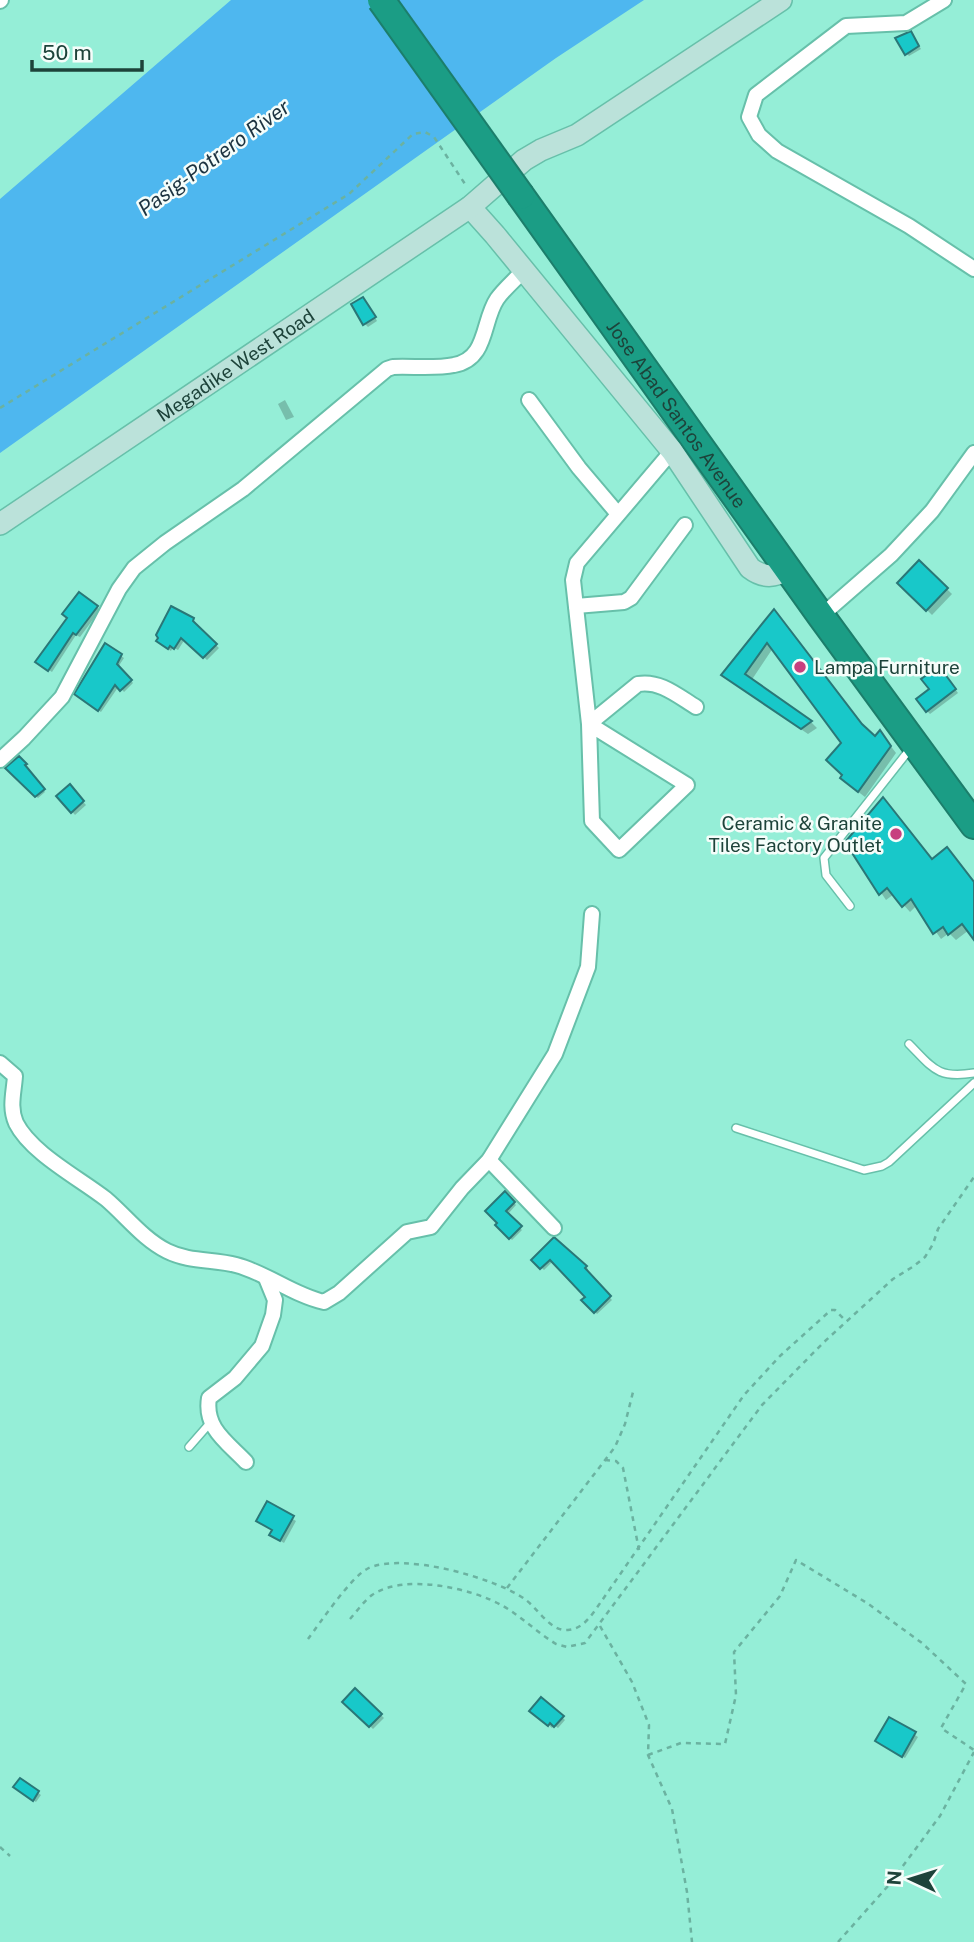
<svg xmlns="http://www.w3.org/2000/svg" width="974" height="1942" font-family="'Public Sans',sans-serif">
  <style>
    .water { fill: #4eb7ef }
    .shadow { fill: #0003 }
    .building { fill: #18c8c9; stroke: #2a7777; stroke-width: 2 }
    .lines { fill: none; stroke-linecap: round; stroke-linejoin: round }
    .lane-casing { stroke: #67c0aa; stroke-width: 10 }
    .street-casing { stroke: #67c0aa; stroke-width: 18 }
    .secondary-casing { stroke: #67c0aa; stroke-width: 24 }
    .highway-casing { stroke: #1c7e6b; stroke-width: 30 }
    .path { stroke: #6bb2a0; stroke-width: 2.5; stroke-dasharray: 5 5; stroke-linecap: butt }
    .lane { stroke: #fff; stroke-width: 7 }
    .street { stroke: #fff; stroke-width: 14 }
    .secondary { stroke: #bbe2da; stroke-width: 21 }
    .highway { stroke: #1b9d85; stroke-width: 26 }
    .highway-bridge-casing { stroke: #1c7e6b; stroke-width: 30; stroke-linecap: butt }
    .highway-bridge { stroke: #1b9d85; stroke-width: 26 }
    .poi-dot { fill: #c7407f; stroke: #f5fdfa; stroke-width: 2.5 }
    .labels { text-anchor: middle; stroke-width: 5; stroke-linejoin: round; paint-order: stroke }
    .street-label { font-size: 19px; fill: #1d433a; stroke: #f5fdfa }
    .poi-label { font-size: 19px; fill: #1d433a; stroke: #f5fdfa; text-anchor: start }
    .water-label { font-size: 21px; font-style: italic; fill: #1c3340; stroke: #f5fdfa }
  </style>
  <rect width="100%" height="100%" fill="#95eed7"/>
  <polygon class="water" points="231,0 644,0 556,58 0,453 0,199"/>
  <g class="shadow">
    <polygon points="913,36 921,49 909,56 906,53"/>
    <polygon points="366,302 377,321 368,327 365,324"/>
    <polygon points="285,400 294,417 286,420 278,404"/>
    <polygon points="920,563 952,594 932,615 900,583"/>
    <polygon points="97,607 100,610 80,637 76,635 52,672 37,662"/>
    <polygon points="774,612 866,729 875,738 880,732 896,753 865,797 848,784 843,743 773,648 751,681 811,722 817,728 808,734 730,681"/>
    <polygon points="193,620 196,623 195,625 219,648 207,660 185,639 178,650 173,647 171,651 161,644"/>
    <polygon points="106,646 124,658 118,667 133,683 124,692 119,686 101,712 79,697"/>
    <polygon points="942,671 958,693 930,714 927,711 931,690"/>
    <polygon points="19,758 27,767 26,768 45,792 38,798 7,768"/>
    <polygon points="69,787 86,805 75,815 59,796"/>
    <polygon points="847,842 933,861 974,882 974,937 969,930 956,940 949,933 941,939 917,905 910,912 894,894 886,900"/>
    <polygon points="505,1194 516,1205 507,1215 522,1230 512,1240 497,1225 500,1223"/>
    <polygon points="577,1258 588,1269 586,1272 612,1300 597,1314 584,1300 587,1297 553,1261 544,1270 534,1260"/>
    <polygon points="267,1504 296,1521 284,1543 274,1537"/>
    <polygon points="355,1690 384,1718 373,1729 345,1702"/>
    <polygon points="541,1699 565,1720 558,1728 554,1725 552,1728 532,1710"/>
    <polygon points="890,1719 918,1737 905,1758 880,1743"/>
    <polygon points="20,1780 41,1795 36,1802 18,1790"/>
  </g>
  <g class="building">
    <polygon points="911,31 919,46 905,55 895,38"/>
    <polygon points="363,297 376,317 363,325 351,304"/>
    <polygon points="919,560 948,588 926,611 897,583"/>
    <polygon points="79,592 98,606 76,635 73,633 48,671 35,662 67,618 62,614"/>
    <polygon points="171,606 194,618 193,621 217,644 203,658 181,638 174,649 170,646 168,649 156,641 158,638 156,635"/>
    <polygon points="774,609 862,724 875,736 880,730 891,746 858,792 840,778 842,775 826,760 841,743 767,643 745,674 812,721 801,729 721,675"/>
    <polygon points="105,643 122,654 117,664 132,680 120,691 115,685 98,711 74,694"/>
    <polygon points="939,666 956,689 926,712 916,699 929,689 921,679"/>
    <polygon points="19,756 27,764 25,765 45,789 35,797 5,768"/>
    <polygon points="70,784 84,801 71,813 56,796"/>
    <polygon points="883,797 932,859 947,847 974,882 974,940 962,924 948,935 943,927 933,934 911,899 902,907 887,888 879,895 845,842"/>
    <polygon points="505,1191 515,1202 506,1211 522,1226 509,1239 495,1225 497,1223 485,1211"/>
    <polygon points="554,1237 587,1266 585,1268 611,1296 594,1313 581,1300 585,1297 550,1260 540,1269 531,1260"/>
    <polygon points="267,1501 294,1516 280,1541 269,1535 272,1530 256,1521"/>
    <polygon points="355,1688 382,1714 369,1727 342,1702"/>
    <polygon points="541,1697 564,1716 554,1727 550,1723 548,1726 529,1711"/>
    <polygon points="889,1717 916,1732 902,1757 875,1741"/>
    <polygon points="20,1778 39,1791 33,1801 13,1787"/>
  </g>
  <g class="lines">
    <g class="lane-casing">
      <g id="lane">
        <polyline points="850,906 826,875 824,858 910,749"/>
        <path d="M909 1044C933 1068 937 1079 974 1073"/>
        <polyline points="736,1128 864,1170 882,1166 889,1162 974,1083"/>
        <polyline points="189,1447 210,1423"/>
      </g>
    </g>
    <g class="street-casing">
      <g id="street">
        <polyline points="944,0 906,23 846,26 756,95 749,117 759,135 777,151 909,226 974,269"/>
        <polyline points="0,1 1,0"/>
        <polyline points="529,400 579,468 618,514"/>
        <path d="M672 451 577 563 573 580 589 724 592 821 619 850 687 785 589 724 638 684C660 680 678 696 696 707"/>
        <polyline points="576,606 624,602 631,598 685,525"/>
        <polyline points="821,616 891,555 932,511 974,453"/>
        <path d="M0 760 24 738 62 697 119 589 134 568 165 543 243 489 387 369 393 367C412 366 435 369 454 365 488 359 482 321 497 299 504 289 515 280 523 271"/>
        <path d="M0 1063 15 1076C14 1092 9 1107 16 1123 31 1153 79 1178 106 1199 126 1216 143 1239 167 1251 189 1262 213 1259 236 1265 267 1273 293 1295 324 1302L339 1293 407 1232 431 1227 462 1188 489 1160 555 1054 588 967 592 914"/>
        <polyline points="489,1160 554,1228"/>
        <path d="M246 1462C227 1442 204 1428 209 1398L235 1378 262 1346 273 1315 275 1300 266 1278"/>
      </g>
    </g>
    <g class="secondary-casing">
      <g id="secondary">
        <path d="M470 207 495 235 672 451 750 568C763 578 774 578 788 569"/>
        <path id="s1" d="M0 524 470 207 524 160 541 150 577 135 781 0"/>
      </g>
    </g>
    <g class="highway-casing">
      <g id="highway">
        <path id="s2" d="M521 196 821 616 974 825"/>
      </g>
    </g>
    <g class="path">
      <polyline points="0,408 349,194 413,134 425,132 434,137 467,187"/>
      <polyline points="605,1460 616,1461 623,1468 639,1550"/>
      <polyline points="507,1588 615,1447 625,1424 634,1388"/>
      <path d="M350 1619C357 1611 364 1601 372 1595 404 1573 472 1588 503 1606 522 1617 538 1633 556 1644L567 1647 585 1643 762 1405 824 1342 893 1279 914 1266 925 1257 933 1244 938 1229 974 1177"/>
      <polyline points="600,1626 632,1682 649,1725 648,1755 672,1809 687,1892 692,1942"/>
      <path d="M308 1639C320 1623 351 1577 367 1569 400 1551 497 1578 526 1600 538 1609 551 1632 568 1630 585 1629 594 1611 603 1599L744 1395 780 1356 831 1310H835L845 1320"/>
      <polyline points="648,1755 681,1743 725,1744 736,1695 734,1652 780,1596 796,1560 867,1603 922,1643 966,1684 941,1728 974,1750"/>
      <polyline points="0,1847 10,1856"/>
      <polyline points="838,1942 888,1886 940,1816 974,1752"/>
    </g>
    <use href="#lane" class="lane"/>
    <use href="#street" class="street"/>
    <use href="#secondary" class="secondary"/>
    <use href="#highway" class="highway"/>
    <g class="highway-bridge-casing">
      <polyline id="highway-bridge" points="381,0 521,196"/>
    </g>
    <use href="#highway-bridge" class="highway-bridge"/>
  </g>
  <g class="poi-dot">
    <circle cx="800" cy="667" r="7"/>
    <circle cx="896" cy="834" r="7"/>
  </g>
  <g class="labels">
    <g class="street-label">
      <text dy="7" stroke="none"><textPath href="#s1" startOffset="284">Megadike West Road</textPath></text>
      <text dy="7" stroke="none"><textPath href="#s2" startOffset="268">Jose Abad Santos Avenue</textPath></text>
    </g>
    <g class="poi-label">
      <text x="814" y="674">Lampa Furniture</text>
      <text x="882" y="830" text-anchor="end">Ceramic &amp; Granite<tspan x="882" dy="22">Tiles Factory Outlet</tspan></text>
    </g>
    <g class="water-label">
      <text transform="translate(214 158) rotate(-36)" y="7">Pasig-Potrero River</text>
    </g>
  </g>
  <g transform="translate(911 1879) rotate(274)" stroke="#f5fdfa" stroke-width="5" paint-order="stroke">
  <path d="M0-5L12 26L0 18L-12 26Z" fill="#1d433a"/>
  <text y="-10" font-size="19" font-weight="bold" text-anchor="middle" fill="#1d433a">N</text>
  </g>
  <path d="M32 60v10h110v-10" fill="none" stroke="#1d433a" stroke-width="3.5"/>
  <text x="42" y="60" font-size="21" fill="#1d433a" stroke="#f5fdfa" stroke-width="5" paint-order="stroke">50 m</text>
</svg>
